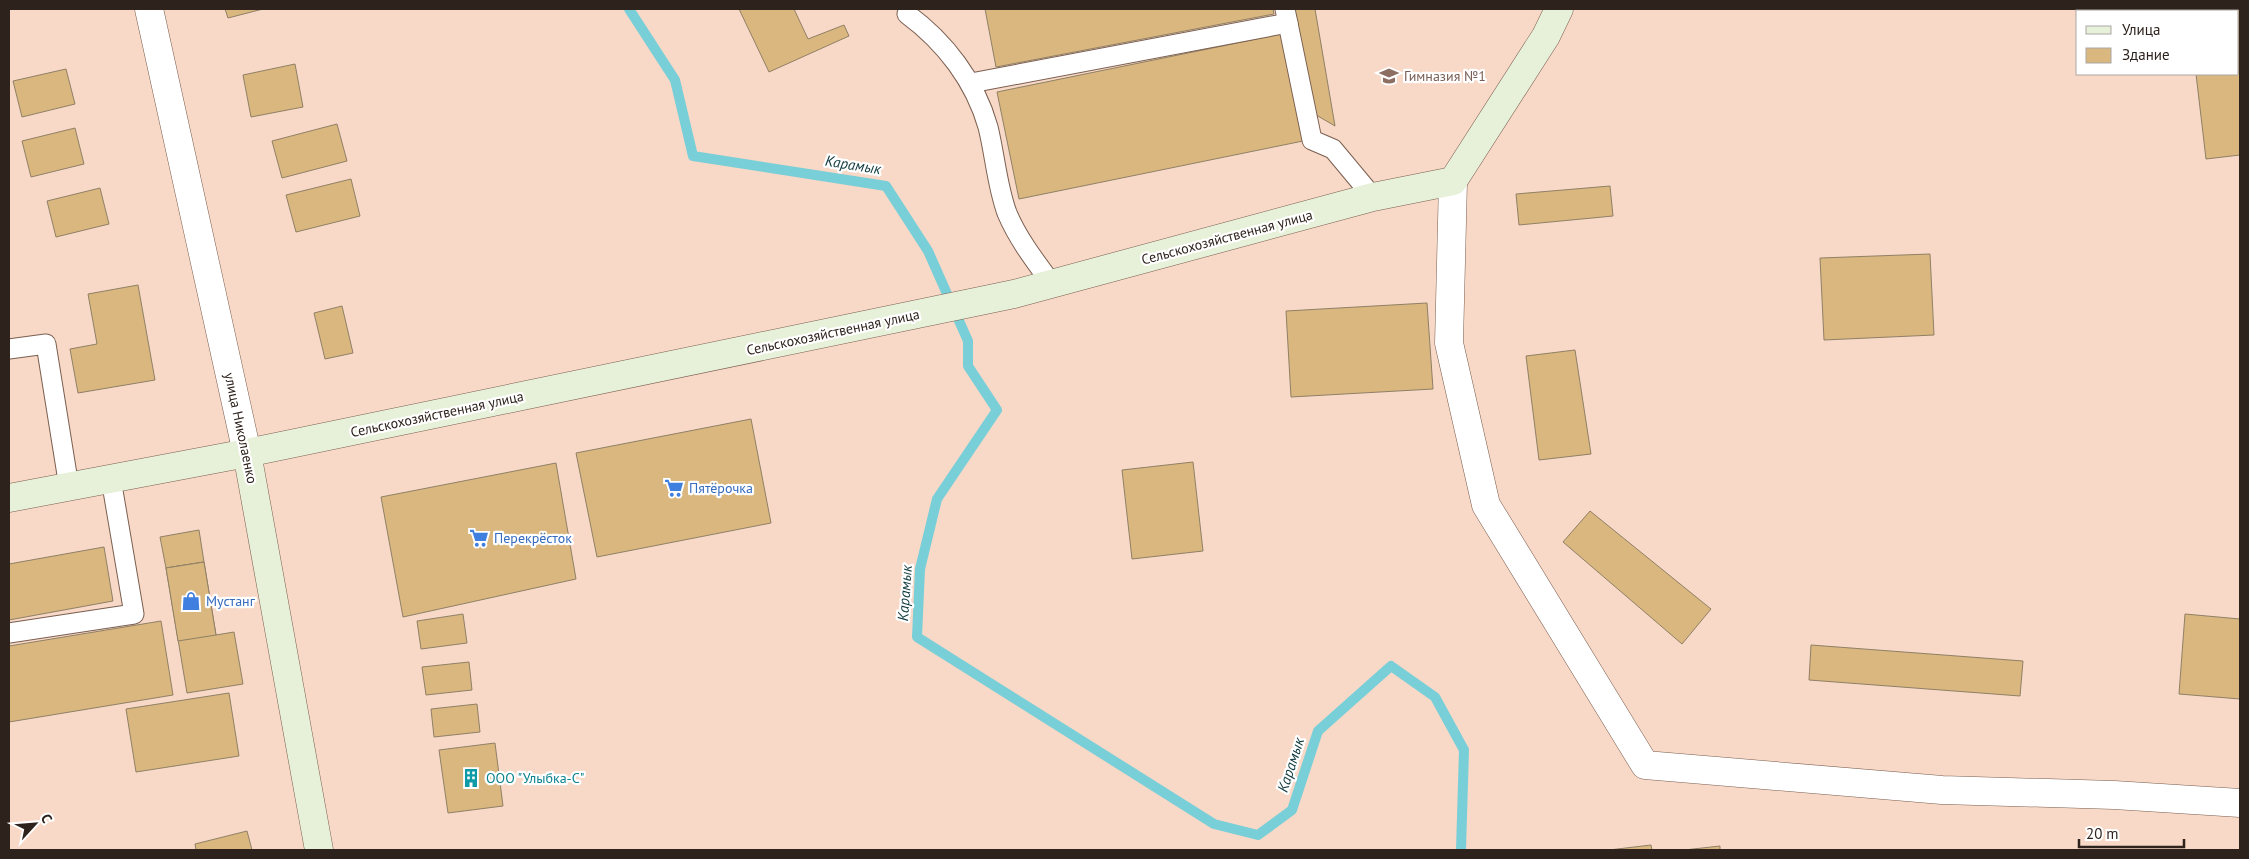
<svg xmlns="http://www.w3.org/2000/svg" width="2249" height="859" font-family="'PT Sans',sans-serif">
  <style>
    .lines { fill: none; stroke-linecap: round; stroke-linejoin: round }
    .stream { stroke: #79cfd8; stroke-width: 10 }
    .building { fill: #d9b77e; stroke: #908066 }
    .lane-casing { stroke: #7a5f50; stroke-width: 21 }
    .street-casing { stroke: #7a5f50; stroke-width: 29 }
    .secondary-casing { stroke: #7a5f50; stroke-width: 29 }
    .lane { stroke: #fff; stroke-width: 19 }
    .street { stroke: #fff; stroke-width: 28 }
    .secondary { stroke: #e7f0d8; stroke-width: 28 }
    .labels { text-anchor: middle; stroke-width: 4.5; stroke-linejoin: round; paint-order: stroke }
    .education-label { font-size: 14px; fill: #785e54; stroke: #fff; text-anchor: start }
    .street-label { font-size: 14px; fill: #2e221c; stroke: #fff }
    .shop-label { font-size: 14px; fill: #366cbe; stroke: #fff; text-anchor: start }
    .culture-label { font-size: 14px; fill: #0d838f; stroke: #fff; text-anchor: start }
    .water-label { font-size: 15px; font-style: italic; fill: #103a3e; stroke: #fff }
  </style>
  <rect width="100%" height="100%" fill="#f8d8c7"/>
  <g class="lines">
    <polyline class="stream" points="629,9 675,80 693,156 886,186 928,251 968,341 968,366 997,410 937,499 920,569 917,637 1214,824 1258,835 1292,810 1318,731 1391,666 1435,697 1464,750 1461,850"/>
  </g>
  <g class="building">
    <polygon points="225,9 263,9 228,18"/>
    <polygon points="739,9 794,9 808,39 844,25 849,36 769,72"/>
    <polygon points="985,9 1273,9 1274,14 996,67"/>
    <polygon points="1293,9 1315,9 1335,126 1311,112"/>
    <polygon points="2188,9 2240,9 2240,155 2206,159 2196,74 2238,74 2238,11 2188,11"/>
    <polygon points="1281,34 1303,141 1019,199 997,92"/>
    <polygon points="295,64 303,107 251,117 243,75"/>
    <polygon points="66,69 75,104 22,117 13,81"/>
    <polygon points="337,124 347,161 282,178 272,141"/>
    <polygon points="75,128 84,164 31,177 22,141"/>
    <polygon points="351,179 360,216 296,232 286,195"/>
    <polygon points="1610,186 1613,216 1519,225 1516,194"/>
    <polygon points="100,188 109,224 56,237 47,201"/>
    <polygon points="1930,254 1934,335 1824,340 1820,258"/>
    <polygon points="138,285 155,380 78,393 70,349 97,344 88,294"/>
    <polygon points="1427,303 1433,389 1291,397 1286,311"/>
    <polygon points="342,306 353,353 325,359 314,313"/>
    <polygon points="1575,350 1591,454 1539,460 1526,356"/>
    <polygon points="751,419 771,523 597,557 576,453"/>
    <polygon points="1193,462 1203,551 1132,559 1122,470"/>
    <polygon points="556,463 576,579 403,617 381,497"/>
    <polygon points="1590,511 1711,609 1682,644 1563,542"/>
    <polygon points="199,530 204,562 166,568 160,537"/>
    <polygon points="104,547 113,601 9,620 9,564"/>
    <polygon points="204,562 216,635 234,632 243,684 187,693 166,568"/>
    <polygon points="204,562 216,635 178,641 166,568"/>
    <polygon points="463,614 467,643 421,649 417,621"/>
    <polygon points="2185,614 2240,619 2240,699 2179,694"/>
    <polygon points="161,621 173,695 9,722 9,646"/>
    <polygon points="1811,645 2023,661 2020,696 1809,680"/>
    <polygon points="469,662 472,690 426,695 422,667"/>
    <polygon points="229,693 239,756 136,772 126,709"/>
    <polygon points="477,704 480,732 434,737 431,709"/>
    <polygon points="495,743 503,806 448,813 439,750"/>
    <polygon points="247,831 252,850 196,850 195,844"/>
    <polygon points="1651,845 1652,850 1609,850"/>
    <polygon points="1720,846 1720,850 1684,850"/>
  </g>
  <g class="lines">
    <g class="lane-casing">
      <g id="lane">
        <polyline points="1285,9 1312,140 1333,149 1373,197"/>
        <path d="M907 14C945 42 975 81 988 127 995 155 997 186 1007 213 1018 239 1035 261 1052 284"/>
        <polyline points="971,83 1288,23"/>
        <polyline points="9,349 46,344 69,487"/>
        <polyline points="9,633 134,614 111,479"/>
      </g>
    </g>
    <g class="street-casing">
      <g id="street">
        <polyline points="149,9 247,453"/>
        <polyline points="1453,181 1449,343 1486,505 1645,765 1942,790 2114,795 2240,803"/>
      </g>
    </g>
    <g class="secondary-casing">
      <g id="secondary">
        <polyline points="247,453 319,850"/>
        <polyline points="9,498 247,453 1014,294 1373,197 1453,181 1546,36 1559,9"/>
      </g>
    </g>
    <use href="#lane" class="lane"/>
    <use href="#street" class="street"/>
    <use href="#secondary" class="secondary"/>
  </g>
  <defs>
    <g id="school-bare" transform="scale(1.5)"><path d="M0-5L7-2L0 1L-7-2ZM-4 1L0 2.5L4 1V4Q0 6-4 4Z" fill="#8d6e63" stroke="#fff" stroke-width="2.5" paint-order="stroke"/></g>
    <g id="supermarket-bare" transform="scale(1.5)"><path d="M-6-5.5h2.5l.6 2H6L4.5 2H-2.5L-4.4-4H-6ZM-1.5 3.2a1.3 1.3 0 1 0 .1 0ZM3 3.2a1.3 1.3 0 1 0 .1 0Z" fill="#3f7fe0" stroke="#fff" stroke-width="2.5" paint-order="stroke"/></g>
    <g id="shop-bare" transform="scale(1.5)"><path d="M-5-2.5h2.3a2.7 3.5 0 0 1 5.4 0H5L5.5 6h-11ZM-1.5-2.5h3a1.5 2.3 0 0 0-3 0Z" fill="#3f7fe0" stroke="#fff" stroke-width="2.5" paint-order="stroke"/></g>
    <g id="building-bare" transform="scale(1.5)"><path d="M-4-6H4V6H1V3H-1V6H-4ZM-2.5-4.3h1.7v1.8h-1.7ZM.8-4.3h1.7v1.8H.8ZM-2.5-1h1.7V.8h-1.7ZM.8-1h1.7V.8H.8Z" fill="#0f9aa8" stroke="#fff" stroke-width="2.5" paint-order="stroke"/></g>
  </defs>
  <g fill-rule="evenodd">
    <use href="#school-bare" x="1389" y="76"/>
    <use href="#supermarket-bare" x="674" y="488"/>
    <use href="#supermarket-bare" x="479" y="538"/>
    <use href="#shop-bare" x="191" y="601"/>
    <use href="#building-bare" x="471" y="778"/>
  </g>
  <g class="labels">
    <g class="education-label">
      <text x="1404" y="81">Гимназия №1</text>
    </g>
    <g class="street-label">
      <text transform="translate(1227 237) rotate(-15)" y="5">Сельскохозяйственная улица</text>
      <text transform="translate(833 332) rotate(-12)" y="5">Сельскохозяйственная улица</text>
      <text transform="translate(437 414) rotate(-12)" y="5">Сельскохозяйственная улица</text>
      <text transform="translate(241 428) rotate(78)" y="5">улица Николаенко</text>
    </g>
    <g class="shop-label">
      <text x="689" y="493">Пятёрочка</text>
      <text x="494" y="543">Перекрёсток</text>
      <text x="206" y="606">Мустанг</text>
    </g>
    <g class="culture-label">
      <text x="486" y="783">ООО "Улыбка-С"</text>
    </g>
    <g class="water-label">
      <text transform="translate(853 165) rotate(9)" y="5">Карамык</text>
      <text transform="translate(905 593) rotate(-86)" y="5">Карамык</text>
      <text transform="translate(1291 765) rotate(-72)" y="5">Карамык</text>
    </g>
  </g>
  <rect width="2249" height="859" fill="none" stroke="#2e221c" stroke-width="20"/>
  <rect x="2076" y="10" width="162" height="65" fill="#ffffff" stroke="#aba7a4"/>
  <rect x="2086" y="26" width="25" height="8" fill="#e7f0d8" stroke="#aba7a4"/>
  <text x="2122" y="35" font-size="15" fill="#2e221c">Улица</text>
  <rect x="2086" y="48" width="25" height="15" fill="#d9b77e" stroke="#aba7a4"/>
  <text x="2122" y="60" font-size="15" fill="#2e221c">Здание</text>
  <g transform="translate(35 824) rotate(64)" stroke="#ffffff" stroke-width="4" paint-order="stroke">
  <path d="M0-4L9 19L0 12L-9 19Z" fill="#2e221c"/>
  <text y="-8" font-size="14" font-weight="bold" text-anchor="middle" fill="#2e221c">С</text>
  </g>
  <path d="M2079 839v8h105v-8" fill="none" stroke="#2e221c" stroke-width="2.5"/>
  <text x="2086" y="839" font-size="15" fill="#2e221c" stroke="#ffffff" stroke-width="4" paint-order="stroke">20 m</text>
</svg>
